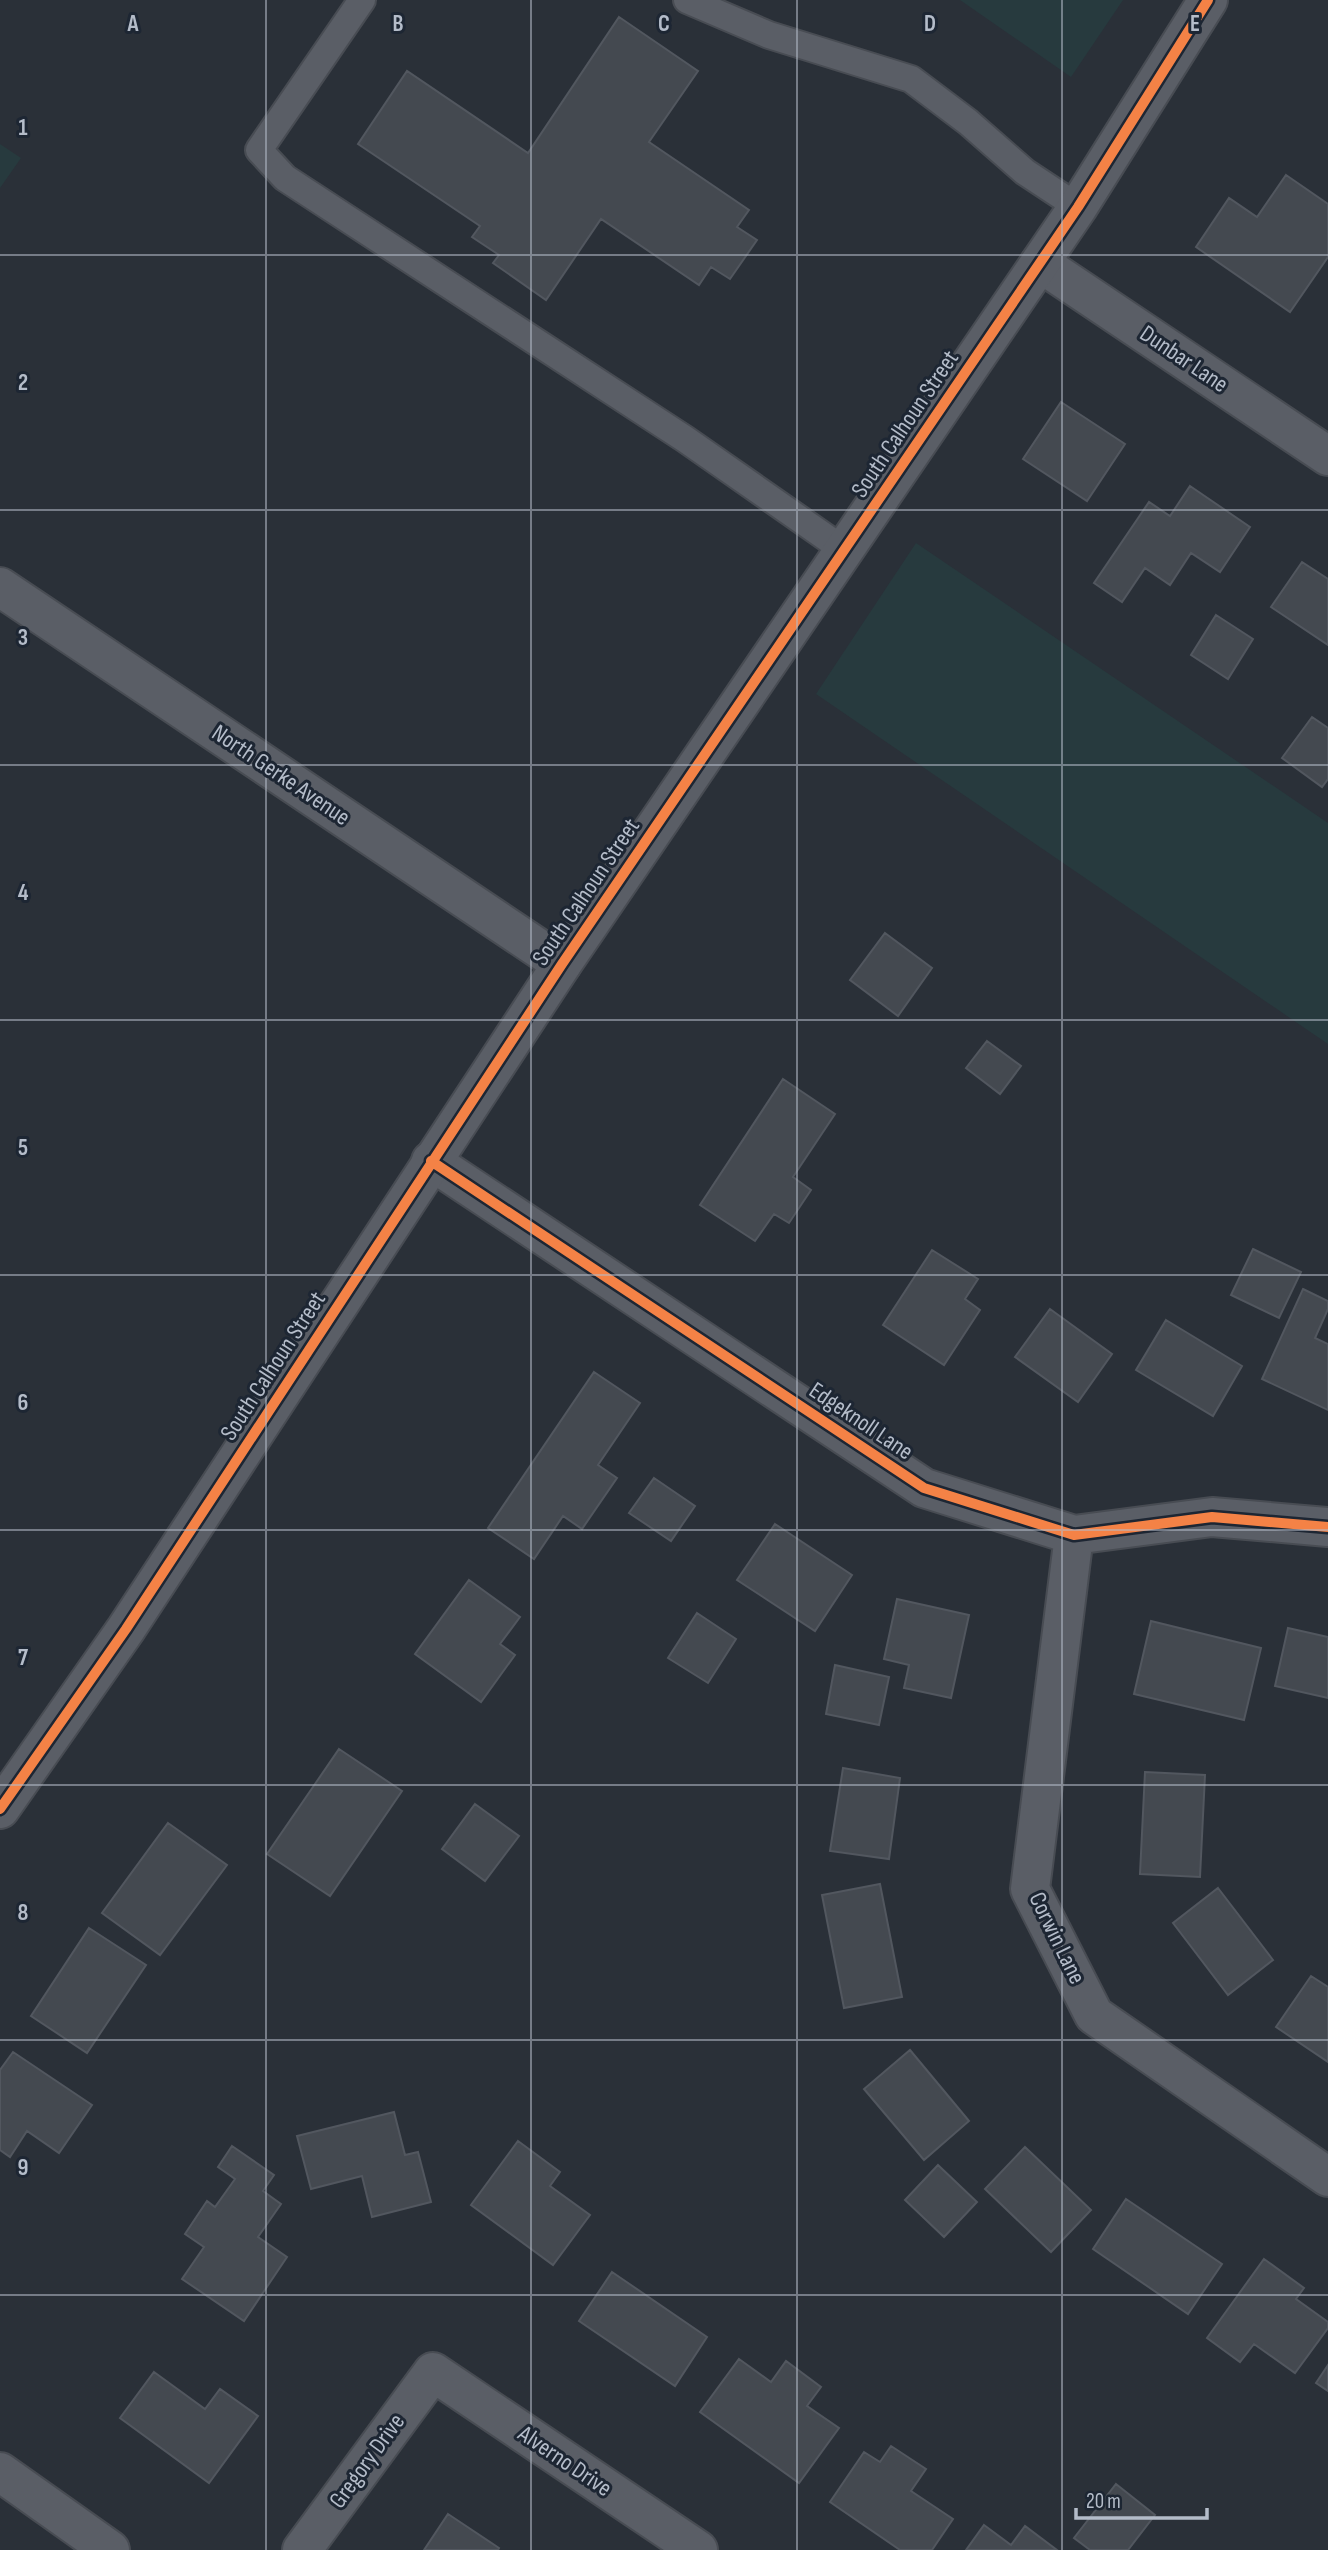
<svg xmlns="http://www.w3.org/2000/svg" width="1328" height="2550" font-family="'Sofia Sans Condensed',sans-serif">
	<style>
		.green { fill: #273a3e }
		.building { fill: #444950; stroke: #52575f; stroke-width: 2 }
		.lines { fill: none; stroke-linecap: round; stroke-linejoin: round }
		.service-casing { stroke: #484c53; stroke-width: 30 }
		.minor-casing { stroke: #484c53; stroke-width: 42 }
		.tertiary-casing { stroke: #484c53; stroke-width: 42 }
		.service { stroke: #5a5e66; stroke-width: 26 }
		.minor { stroke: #5a5e66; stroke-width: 38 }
		.tertiary { stroke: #5a5e66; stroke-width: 38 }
		.cycleway-casing { stroke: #1d2633; stroke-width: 15 }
		.cycleway { stroke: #f48246; stroke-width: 10 }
		.grid { fill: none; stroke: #b4bcc9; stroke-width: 2; stroke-opacity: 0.55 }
		.labels { text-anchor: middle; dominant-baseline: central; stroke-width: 6; stroke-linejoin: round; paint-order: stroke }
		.street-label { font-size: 24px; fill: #b4bcc9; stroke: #1d2633 }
		.grid-label { font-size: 23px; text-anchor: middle; font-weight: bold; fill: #b4bcc9; stroke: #1d2633; stroke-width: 6; stroke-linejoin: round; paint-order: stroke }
	</style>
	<rect width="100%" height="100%" fill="#2a3038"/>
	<path class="green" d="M960 0H1123L1071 77Z
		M0 144 21 158 0 188Z
		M916 543 1328 823V1044L816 694Z"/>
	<path class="building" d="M619 17 698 71 649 142 749 210 737 227 757 240 730 279 711 267 699 285 601 219 546 300 493 263 499 255 472 237 480 226 358 144 407 71 528 153Z
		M1286 175 1328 204V257L1290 312 1196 247 1229 198 1257 217Z
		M1061 402 1125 444 1087 501 1023 459Z
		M1190 486 1250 527 1220 572 1191 553 1170 585 1145 568 1122 602 1094 583 1149 502 1170 516Z
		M1302 562 1328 579V645L1271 607Z
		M1216 615 1253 639 1228 679 1191 655Z
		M1312 717 1328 728V779L1322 787 1282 758Z
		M885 933 932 968 898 1016 850 980Z
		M987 1041 1021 1066 1000 1094 966 1068Z
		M783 1079 835 1114 793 1177 811 1190 789 1223 774 1214 755 1241 700 1205Z
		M1253 1249 1301 1272 1279 1318 1231 1295Z
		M932 1250 978 1279 965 1299 980 1310 944 1365 883 1325Z
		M1303 1289 1328 1301V1309L1315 1338 1328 1344V1410L1262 1379Z
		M1050 1309 1112 1354 1078 1402 1015 1357Z
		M1166 1320 1242 1366 1213 1416 1136 1370Z
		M594 1372 640 1403 598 1465 617 1478 582 1529 563 1516 534 1559 488 1528Z
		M654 1478 695 1506 671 1541 629 1513Z
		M775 1524 852 1575 815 1631 737 1580Z
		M469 1580 520 1617 500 1644 515 1655 481 1702 415 1654Z
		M897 1599 969 1615 951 1698 904 1688 909 1665 884 1659Z
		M697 1613 736 1639 708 1683 668 1658Z
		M1151 1621 1261 1648 1244 1720 1134 1694Z
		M1288 1628 1328 1637V1698L1275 1686Z
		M835 1665 889 1677 879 1725 826 1714Z
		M339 1749 402 1791 330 1896 267 1854Z
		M843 1768 900 1778 889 1859 830 1851Z
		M1145 1772 1205 1775 1200 1877 1140 1874Z
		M475 1804 519 1836 485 1881 442 1849Z
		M168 1823 227 1865 160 1955 102 1913Z
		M880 1884 902 1997 844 2008 822 1895Z
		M1218 1888 1273 1960 1228 1995 1173 1923Z
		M89 1928 146 1965 87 2053 31 2016Z
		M1311 1976 1328 1987V2062L1276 2027Z
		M910 2050 969 2121 924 2160 864 2089Z
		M13 2052 92 2105 59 2153 27 2131 10 2157 0 2150V2070Z
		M394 2112 405 2155 418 2152 431 2202 372 2217 362 2176 311 2189 297 2136Z
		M518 2141 560 2172 550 2186 590 2215 553 2265 471 2205Z
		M232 2146 274 2175 263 2191 281 2204 258 2237 287 2257 244 2321 182 2279 204 2247 185 2234 207 2201 215 2207 235 2179 218 2167Z
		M1025 2147 1091 2210 1051 2252 985 2189Z
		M938 2165 977 2202 944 2237 905 2200Z
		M1126 2199 1222 2264 1188 2314 1093 2249Z
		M1264 2259 1304 2288 1296 2299 1328 2322V2328L1295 2373 1254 2344 1240 2362 1207 2338Z
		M612 2272 707 2337 675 2386 579 2321Z
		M739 2359 771 2382 786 2361 821 2387 807 2406 839 2428 799 2483 700 2412Z
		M1328 2365V2391L1316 2383Z
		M154 2372 205 2409 220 2389 258 2416 209 2483 120 2418Z
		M891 2446 926 2469 911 2491 953 2519 932 2550H900L830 2502 864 2452 880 2462Z
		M1116 2484 1155 2515 1128 2550H1090L1074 2538Z
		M448 2514 499 2548 498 2550H424Z
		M984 2525 1011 2545 1025 2526 1057 2550H966Z"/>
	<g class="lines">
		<g class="service-casing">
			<path id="service" d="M362 0 259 150 285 178 685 439 844 550
				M687 0 769 35 911 79 968 122 1025 172 1078 207"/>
		</g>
		<g class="minor-casing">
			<path id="minor" d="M1040 263 1328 456
				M0 587 562 964
				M431 1161 924 1488 1074 1535 1212 1517 1328 1527
				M1074 1535 1030 1889 1094 2015 1328 2177
				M0 2472 110 2550
				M302 2550 433 2372 698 2550"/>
		</g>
		<g class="tertiary-casing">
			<path id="tertiary" d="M0 1809 126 1629 562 964 1078 207 1208 0"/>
		</g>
		<use href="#service" class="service"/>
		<use href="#minor" class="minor"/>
		<use href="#tertiary" class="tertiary"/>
		<g class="cycleway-casing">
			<path id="cycleway" d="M431 1161 924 1488 1074 1535 1212 1517 1328 1527
				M0 1809 126 1629 562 964 1078 207 1208 0"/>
		</g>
		<use href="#cycleway" class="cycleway"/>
	</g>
	<path class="grid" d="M266 0V2550M531 0V2550M797 0V2550M1062 0V2550M0 255H1328M0 510H1328M0 765H1328M0 1020H1328M0 1275H1328M0 1530H1328M0 1785H1328M0 2040H1328M0 2295H1328"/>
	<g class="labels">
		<g class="street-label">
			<text transform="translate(1184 359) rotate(34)">Dunbar Lane</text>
			<text transform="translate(905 424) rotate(-56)">South Calhoun Street</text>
			<text transform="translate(281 775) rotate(34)">North Gerke Avenue</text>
			<text transform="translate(586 892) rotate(-56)">South Calhoun Street</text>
			<text transform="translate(273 1366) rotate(-57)">South Calhoun Street</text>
			<text transform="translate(861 1421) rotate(34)">Edgeknoll Lane</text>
			<text transform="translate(1057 1938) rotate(64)">Corwin Lane</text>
			<text transform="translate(367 2461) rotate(-54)">Gregory Drive</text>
			<text transform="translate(565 2461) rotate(34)">Alverno Drive</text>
		</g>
	</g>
	<g class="grid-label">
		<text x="133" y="31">A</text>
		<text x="398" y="31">B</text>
		<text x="664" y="31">C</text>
		<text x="930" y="31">D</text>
		<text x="1195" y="31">E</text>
		<text x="23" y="135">1</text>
		<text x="23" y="390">2</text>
		<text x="23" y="645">3</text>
		<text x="23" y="900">4</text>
		<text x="23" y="1155">5</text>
		<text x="23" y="1410">6</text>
		<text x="23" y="1665">7</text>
		<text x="23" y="1920">8</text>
		<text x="23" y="2175">9</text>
	</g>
	<path d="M1076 2508v10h131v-10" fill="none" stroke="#b4bcc9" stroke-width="3.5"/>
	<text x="1086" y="2508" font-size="21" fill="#b4bcc9" stroke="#1d2633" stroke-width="5" paint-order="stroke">20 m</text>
</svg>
